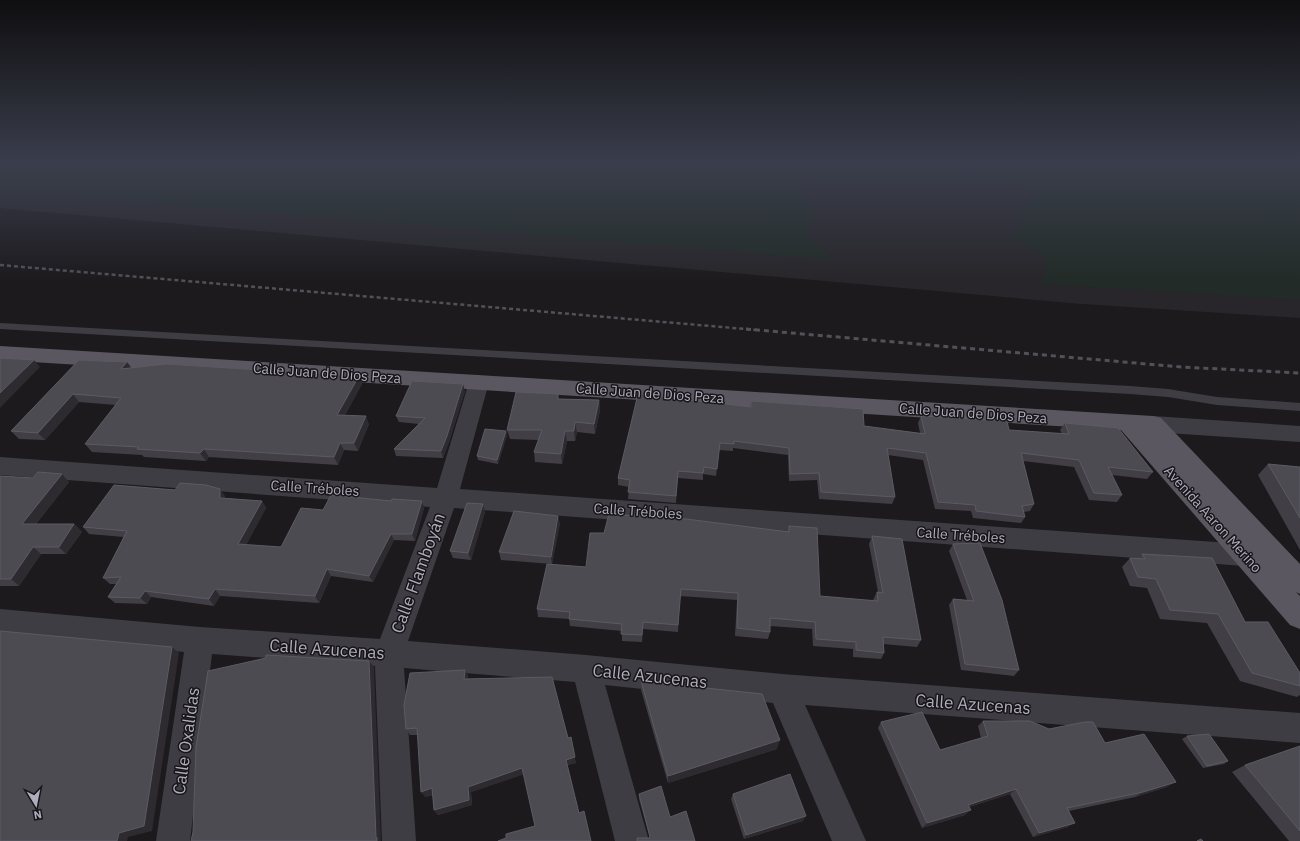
<svg xmlns="http://www.w3.org/2000/svg" width="1300" height="841" font-family="'IBM Plex Sans',sans-serif">
	<style>
		.built { fill: #28262a }
		.green { fill: #222b27 }
		.lines { fill: none; stroke-linecap: round; stroke-linejoin: round }
		.service { fill: #3f3d44; fill-rule: evenodd }
		.minor { fill: #3f3d44; fill-rule: evenodd }
		.tertiary { fill: #3f3d44; fill-rule: evenodd }
		.primary { fill: #5a5761; fill-rule: evenodd }
		.rail-far1 { stroke: #525059; stroke-width: 2.5; stroke-dasharray: 4 3; stroke-linecap: butt }
		.rail { stroke: #525059; stroke-width: 3; stroke-dasharray: 5 4; stroke-linecap: butt }
		.wall { fill: #413f45 }
		.shaded-wall { fill: #2d2b30 }
		.building { fill: #4d4b52; stroke: #5c5a63 }
		.labels { text-anchor: middle; dominant-baseline: central; stroke-width: 3; stroke-linejoin: round; paint-order: stroke }
		.street-label { font-size: 14px; fill: #afadbd; stroke: #171518 }
		.near-street-label { font-size: 17px; fill: #afadbd; stroke: #171518 }
	</style>
	<rect width="100%" height="100%" fill="#1c1a1d"/>
	<path class="built" d="M0 163H1300V318L1082 304 0 208Z"/>
	<path class="green" d="M0 163H807L800 197 810 206 814 218 804 232 835 260 0 190Z
		M947 163H1300V300L1040 284 1046 270 1045 257 1010 238 1018 227 1020 215 1027 203 1036 198 1021 187 1005 180 996 172 959 167Z"/>
	<g class="lines">
		<path class="service" d="M0 323 1130 386 1168 389 1217 397 1300 403V411L1217 405 1168 397 1130 394 0 329Z"/>
		<path class="minor" d="M479 375 486 377 489 382 460 489 1258 545 1267 548 1271 556 1267 564 1258 567 454 508 408 641 586 655 782 674 1300 713V743L805 705 866 841H832L773 703 605 685 649 841H615L575 682 404 668 416 841H382L375 666 212 654 190 841H156L184 652 0 635V609L200 627 380 639 430 507 0 475V457L437 488 469 382 472 377Z"/>
		<path class="tertiary" d="M1153 416 1300 426V442L1153 432 1145 430 1142 424 1145 418Z"/>
		<path class="primary" d="M0 346 1153 416 1161 418 1300 564V594L1296 592 1300 596V629L1290 625 1121 430 0 360Z"/>
		<path class="rail-far1" d="M0 265 757 330"/>
		<path class="rail" d="M746 329 1181 367 1300 373"/>
	</g>
	<path class="wall" d="M79 360 127 362 131 368 359 376 362 384 345 415 369 424 358 451 344 450 338 465 209 457 206 461 144 457 142 455 92 452 85 444 116 405 79 402 45 440 19 439 11 431Z
		M465 391 449 442 443 458 396 456 394 449 419 424 399 422 396 416Z
		M559 399 599 400 600 410 595 434 577 432 575 441H567L562 464 535 462 534 452 538 440 510 439 507 430Z
		M751 401 864 426 920 433 918 423 921 416 1009 430 1062 434 1060 430 1065 423 1153 472 1147 479 1112 475 1122 495 1117 502 1089 500 1074 467 1023 461 1034 504 1030 511 1024 512 1025 517 1021 523 973 518 971 511 935 509 923 460 888 455 895 497 892 504 819 499 817 480 789 481 788 455 733 448V451L719 450 716 476 703 474V480L678 478 676 503 628 499 629 487 618 485V478L750 407Z
		M506 431 507 435 498 464 478 460 477 456Z
		M1268 464 1300 467V550L1258 475Z
		M62 474 69 482 36 524H74L82 532 66 554H41L19 586H0V476L33 478Z
		M225 496V498L262 501 266 508 246 545 281 547 323 510 424 508 415 541 394 540 373 582 331 576 319 603 220 596 214 606 151 597 147 604 115 603 108 597 116 584H110L103 578 124 537 89 534 83 527Z
		M485 512 471 560 453 558 450 551Z
		M560 523 552 564 501 560 499 552Z
		M789 526 820 596 873 601V600L877 592H878L869 544 872 536 921 640 917 647 883 644 884 653 881 659 853 657V649L813 646 812 629 770 626V632L768 639 735 636 737 600 680 596 678 632 643 629 642 642 622 641V631L570 626 569 619 538 617 537 609 586 567 788 532Z
		M953 544 1019 670 1014 676 961 670 949 605 953 599 967 600 949 551Z
		M1142 554 1245 622 1300 673V695L1297 697 1240 681 1207 623 1160 619 1147 588 1130 586 1122 567 1130 558H1138Z
		M465 670 468 676 467 679 568 738 576 763 567 765 579 813 506 838 535 826 524 774 471 792 472 805 438 815 434 810 433 795 425 797 418 735H410L406 729Z
		M641 681 777 749 668 783 641 690Z
		M983 721 1049 729 1105 743 1167 787 1135 797 1069 811 1068 827 1033 837 1010 794 969 807 965 815 922 828 878 728 881 722 940 750 981 738 978 726Z
		M1187 736 1228 761 1224 764 1203 768 1182 739Z
		M1300 746V841H1289L1232 772 1245 765Z
		M639 794 670 817 695 841H637V838H650L639 799Z
		M733 794 803 821 744 839 731 799Z"/>
	<path class="shaded-wall" d="M34 360 40 367 0 408V393Z
		M127 362 133 370 121 369Z
		M359 376 362 384 341 423 337 415Z
		M463 384 465 391 449 442 443 458 441 451Z
		M73 394 79 402 45 440 38 433Z
		M599 400 600 410 595 434 594 424Z
		M366 416 369 424 358 451 354 443Z
		M575 422 577 432 575 441 574 431Z
		M506 431 507 435 498 464 497 460Z
		M565 431 567 441 562 464 561 454Z
		M340 443 344 450 338 465 334 457Z
		M204 449 209 457 206 461 200 453Z
		M62 474 69 482 30 531 22 524Z
		M220 489 225 496V505L220 498Z
		M262 501 266 508 243 551 238 544Z
		M422 501 424 508 415 541 412 534Z
		M483 504 485 512 471 560 468 553Z
		M558 516 560 523 552 564 551 557Z
		M74 524 82 532 66 554 59 547Z
		M391 534 394 540 373 582 369 576Z
		M33 547 41 554 19 586 11 579Z
		M327 569 331 576 319 603 315 596Z
		M215 589 220 596 214 606 209 599Z
		M145 591 151 597 147 604 140 598Z
		M643 622V629L642 642V635Z
		M172 647 179 653 152 831 128 837 127 841H117L119 833Z
		M369 661 374 667 381 841H377L376 837Z
		M465 670 468 676 467 686 464 679Z
		M571 737 576 763 567 765 566 760Z
		M780 740 777 749 668 783V776Z
		M522 768 525 774 471 792 472 805 438 815 434 810 468 787Z
		M1176 782 1167 787 1135 797 1143 792Z
		M432 788 436 794 425 797 421 792Z
		M1016 789 1010 794 962 809 968 805Z
		M971 810 965 815 922 828 927 823Z
		M806 816 803 821 744 839 746 835Z
		M1075 823 1068 827 1033 837 1039 833Z"/>
	<path class="building" d="M1 358 34 360 0 393V359Z
		M79 360 127 362 121 369 166 364 359 376 337 415 366 416 354 443H340L334 457 204 449 200 453 137 449 139 447 85 444 121 398 73 394 38 433 11 431Z
		M412 381 463 384 447 436 441 451 394 449 425 418 396 416Z
		M516 392 558 394V399L599 400 594 424 575 422 574 431H565L561 454 534 452 542 430H507Z
		M638 394 751 407V401L863 409 864 426 925 434 921 416 1007 421 1009 430 1069 434 1065 423 1118 428 1153 472 1108 467 1122 495 1094 493 1079 460 1021 453 1034 504 1022 506 1025 517 976 511 975 505 938 502 926 453 887 448 895 497 821 492 819 473 790 474 789 448 734 441V444L720 443 717 469 704 467 703 473 678 471 676 496 628 492 630 480 618 478Z
		M485 429 506 431 497 460 477 456Z
		M1268 464 1300 467V518Z
		M38 472 62 474 22 524H74L59 547H33L11 579H0V476L33 478Z
		M180 483 206 485 220 489V498L262 501 238 544 281 547 301 508 323 510 331 495 391 501 392 499 422 501 412 534H391L369 576 327 569 315 596 215 589 209 599 145 591 140 598 108 597 121 577 103 578 127 531 83 527 114 485 175 490Z
		M467 503 483 504 468 553 450 551Z
		M514 511 558 516 551 557 499 552Z
		M609 514 686 519 789 532V526L817 528 820 596 878 601 877 592 883 593 872 536 902 539 921 640 883 637 884 653 856 650V642L816 639 815 622 770 618V632L737 628 738 593 681 589 678 625 643 622 642 635 621 634 622 624 569 619 570 612 537 609 547 564 586 567 590 533H604Z
		M980 543 1002 600 1019 670 965 664 953 599 974 601 953 544Z
		M1142 554 1212 558 1245 622H1268L1300 673V686L1252 673 1218 614 1170 610 1156 579 1138 577 1130 558 1145 559Z
		M0 631 172 647 144 826 119 833 117 841H0Z
		M266 655 369 661 376 837 377 838V841H191L193 832 196 747 208 671 266 658Z
		M465 670 464 679 552 677 568 738 571 737 575 757 566 760 579 813 584 811 591 841H498L506 838V834L535 826 522 768 468 787 469 800 434 810 432 788 421 792 417 728 406 729 404 705 410 673Z
		M641 681 762 694 780 740 668 776Z
		M922 712 940 750 988 736 983 721H1030L1049 729 1085 722H1093L1105 743 1144 734 1176 782 1143 792 1067 808 1075 823 1039 833 1016 789 968 805 971 810 927 823 881 722Z
		M1209 734 1228 761 1207 766 1187 736Z
		M1300 746V831L1245 765Z
		M790 774 806 816 746 835 733 794Z
		M661 786 670 817 686 811 695 841H637V838H649L650 837 639 794Z
		M1201 839 1203 841H1197Z"/>
	<linearGradient id="sky" x2="0" y2="1"><stop stop-color="#0f0e10"/><stop offset="0.58" stop-color="#3a3e4c"/><stop offset="1" stop-color="#3a3e4c" stop-opacity="0"/></linearGradient>
	<rect width="1300" height="281" fill="url(#sky)"/>
	<g class="labels">
		<g class="street-label">
			<text transform="translate(327 373) rotate(4)">Calle Juan de Dios Peza</text>
			<text transform="translate(650 393) rotate(4)">Calle Juan de Dios Peza</text>
			<text transform="translate(973 413) rotate(4)">Calle Juan de Dios Peza</text>
			<text transform="translate(315 488) rotate(4)">Calle Tréboles</text>
			<text transform="translate(638 511) rotate(4)">Calle Tréboles</text>
			<text transform="translate(1213 519) rotate(48)">Avenida Aaron Merino</text>
			<text transform="translate(961 535) rotate(4)">Calle Tréboles</text>
		</g>
		<g class="near-street-label">
			<text transform="translate(418 573) rotate(-70)">Calle Flamboyán</text>
			<text transform="translate(327 649) rotate(4)">Calle Azucenas</text>
			<text transform="translate(650 676) rotate(6)">Calle Azucenas</text>
			<text transform="translate(973 704) rotate(4)">Calle Azucenas</text>
			<text transform="translate(186 741) rotate(-82)">Calle Oxalidas</text>
		</g>
	</g>
	<g transform="translate(36 805) rotate(170)" stroke="#171518" stroke-width="3" paint-order="stroke">
	<path d="M0-3L7 15L0 10L-7 15Z" fill="#afadbd"/>
	<text y="-6" font-size="11" font-weight="bold" text-anchor="middle" fill="#afadbd">N</text>
	</g>
</svg>
